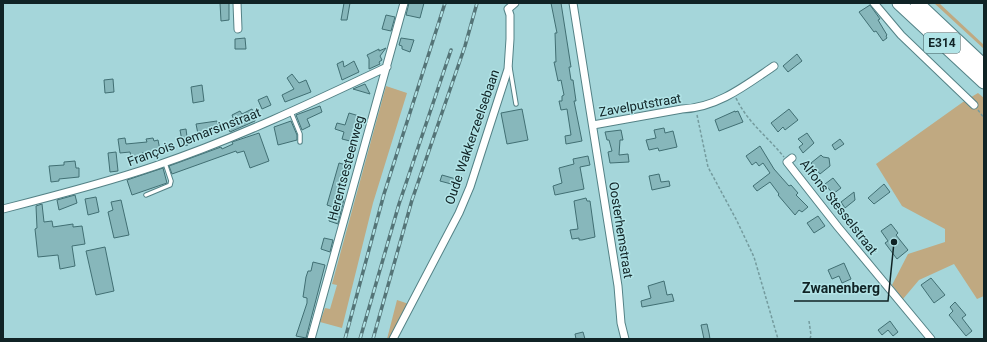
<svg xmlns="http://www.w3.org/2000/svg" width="987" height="342" font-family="Roboto,sans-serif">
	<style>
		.green { fill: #c0a981 }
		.building { fill: #87b7bb; stroke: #416f73 }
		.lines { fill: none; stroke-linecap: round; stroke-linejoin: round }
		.lane-casing { stroke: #548286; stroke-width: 5.5 }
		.street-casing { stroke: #548286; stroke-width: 9 }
		.highway-casing { stroke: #548286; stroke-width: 15 }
		.path { stroke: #749b9e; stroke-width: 1.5; stroke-dasharray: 3 2; stroke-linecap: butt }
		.lane { stroke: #fff; stroke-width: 3.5 }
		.street { stroke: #fff; stroke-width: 7 }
		.highway { stroke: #fff; stroke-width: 13 }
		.rail-casing { stroke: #547477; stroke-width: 3.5 }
		.rail { stroke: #b2e4e7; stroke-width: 2; stroke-dasharray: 6; stroke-linecap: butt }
		.labels { text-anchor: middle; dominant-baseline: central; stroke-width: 3; stroke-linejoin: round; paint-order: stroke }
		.shield { fill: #b2e4e7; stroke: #415d5f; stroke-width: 1 }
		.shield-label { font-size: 12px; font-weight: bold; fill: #102325 }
		.street-label { font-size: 13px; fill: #102325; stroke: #b2e4e7 }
		.leader { fill: none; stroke: #102325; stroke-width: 1.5 }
		.callout-dot { fill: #102325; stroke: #b2e4e7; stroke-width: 1.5 }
		.callout-label { font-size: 14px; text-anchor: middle; font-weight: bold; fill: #102325; stroke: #b2e4e7; stroke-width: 3; stroke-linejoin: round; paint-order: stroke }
	</style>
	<rect width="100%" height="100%" fill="#a5d6da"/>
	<path class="green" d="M934 3H939L984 45V49Z
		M386 86 407 93 373 203 342 328 320 322 325 308 330 309 337 285 332 284Z
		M978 93 984 98V296L977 299 954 264 919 280 903 299 892 285 908 254 945 242V229L902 206 876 164 963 102Z
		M397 300 409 304 391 339H387Z"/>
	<path class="building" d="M220 3H229V20L221 21Z
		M344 3H350L347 20H341Z
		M409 3H424L420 18 406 15Z
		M551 3H561L571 67H569L571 80H573L576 101H574L582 141 566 144 565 136 571 135 567 109 561 110 559 101H562V96L564 95 561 80 558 81 554 62H556L555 33H557Z
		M870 5 880 19 878 20 887 35 886 36 887 38 883 41 876 31 874 32 859 12Z
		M386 15 395 17 391 31 382 29Z
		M245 38 246 49H235V39Z
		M401 38 414 40 410 52 402 49V46L399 45Z
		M386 48 380 56 382 60 379 62 380 64 369 69V59L367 55 379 49V51Z
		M797 54 802 61 788 72 783 66Z
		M343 61 344 67 354 61 359 72 342 80 337 64Z
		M292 74 299 83 306 80 311 92 285 102 282 95 294 89 287 78Z
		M113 79 114 92 105 93 104 80Z
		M365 84 370 94 353 89Z
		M202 85 204 101 193 103 191 87Z
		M267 96 271 105 262 109 258 100Z
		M320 106 322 112 307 119 310 126 302 130 296 115Z
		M252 109 256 118H254L255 121 230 132 226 124 234 120 232 115 240 111 242 114Z
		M522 109 528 140 507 144 501 113Z
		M789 109 798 120 785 130 783 127 778 132 771 123Z
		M735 111V112L738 111 743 122 719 131 715 120Z
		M349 113 366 118 364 125 359 124 354 142 342 139 344 132 335 129 337 123 345 125Z
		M217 121 219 130 198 134 196 124Z
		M291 121 297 135V140L278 145 274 127Z
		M664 128 665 133 673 131 677 147 659 151 658 148 649 150 646 140 656 138 654 130Z
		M186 129 188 145 183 146 180 130Z
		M621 130 623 140H620L619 155 628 154 629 162 610 163 608 152 612 151 609 140H607L605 132Z
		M259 133 269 161 250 168 244 151 237 153 236 151 172 174 169 166 221 147 222 149 233 144 232 142Z
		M807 133 814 143 803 153 799 147 803 144 798 139Z
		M125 138 126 144 147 142 146 139 153 138 154 141 158 140 160 150 142 153V155L131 157 130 152 120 153 118 139Z
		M840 139 844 144 835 150 832 145Z
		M760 146 774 169 789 186 791 185 798 193 796 195 808 207 802 212 799 210 795 215 778 195 779 194 770 182 757 191 753 186 770 173 763 163 759 166 756 162 752 165 746 156Z
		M116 152 118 171 110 172 108 153Z
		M821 155 823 157 829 158 830 166 820 174 811 163Z
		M588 156 590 165 580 167 584 189 555 195 553 186 562 183 559 168 574 164 573 159Z
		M75 161 76 168H79V177L59 179V181L51 182 49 166 64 165V162Z
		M339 163 350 166 341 199H344L338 224 329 221 333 207 327 205Z
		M163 168 167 183 132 195 127 180Z
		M659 174 661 182 669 181 670 186 652 190 649 176Z
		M442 175 456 179 455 185 440 181Z
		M833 178 841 188 833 194 825 184Z
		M884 184 890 192 874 204 868 198Z
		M854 192 855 200 845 208 841 202Z
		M75 195 77 203 59 210 57 200Z
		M96 197 99 212 88 215 85 199Z
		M586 198 587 201H590L595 237 582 240H579V238L572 239 570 230 578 229 574 201Z
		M121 200 129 235 114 238 108 212 113 210 111 202Z
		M42 204 44 222 52 221 53 227 73 224V227L82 226 85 244 72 246 75 266 60 269 58 255 38 257 35 229 37 228 36 206Z
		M818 216 825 226 814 233 807 223Z
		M891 224 898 233 896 235 908 250 897 259 885 243 888 241 881 231Z
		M324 238 333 240 330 252 321 249Z
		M105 247 114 291 96 295 86 251Z
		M313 262 325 265 306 338 296 336 307 303V298L303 297 306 277 308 271H311Z
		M844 263 851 279 842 283 839 276 832 279 828 270Z
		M931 278 945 295 934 303 921 285Z
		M664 281 667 295 672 294 674 301 642 307 641 301 651 298 648 286Z
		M955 302 966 315 962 318 972 331 966 336 949 315 953 311 950 307Z
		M890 321 898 332 893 336 888 330 882 335 878 330Z
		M707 324 709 333 710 339H704L701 325Z
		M583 332 585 339H576L575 334Z"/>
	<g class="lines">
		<g class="lane-casing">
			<path id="lane" d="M510 68 516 104
				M291 112 300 134V142
				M146 195 170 185 171 181 165 163"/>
		</g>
		<g class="street-casing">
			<path id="street" d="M237 3 238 29
				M573 3 618 286 621 323 625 339
				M874 3 901 35 974 105
				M593 125 682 109C717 108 746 85 774 66
				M792 158 787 162 838 227 931 339
				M3 209C54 196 105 183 155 166 235 139 311 103 387 67
				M311 339 404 3
				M393 339 459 213 470 187 508 69 510 39V15L508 9 515 3"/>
		</g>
		<g class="highway-casing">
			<path id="highway" d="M899 3 984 82
				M917 3 984 66"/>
		</g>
		<path class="path" d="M736 98C748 123 767 136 784 157
			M978 110 984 118
			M697 115 708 167 737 221 754 257 778 339
			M809 321 811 335 810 339"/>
		<use href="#lane" class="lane"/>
		<use href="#street" class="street"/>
		<use href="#highway" class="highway"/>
		<g class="rail-casing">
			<path id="rail" d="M345 339 384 194 445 3
				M360 339 399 204 451 50
				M373 339 412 200 465 46 477 3"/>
		</g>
		<use href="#rail" class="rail"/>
	</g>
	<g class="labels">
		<rect class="shield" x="924" y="33" width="36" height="20" rx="3"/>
		<g class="shield-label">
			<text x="942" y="43">E314</text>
		</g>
		<g class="street-label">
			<text transform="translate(640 105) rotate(-10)">Zavelputstraat</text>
			<text transform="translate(194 137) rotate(-21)">François Demarsinstraat</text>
			<text transform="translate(472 137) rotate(-71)">Oude Wakkerzeelsebaan</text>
			<text transform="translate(346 168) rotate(-75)">Herentsesteenweg</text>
			<text transform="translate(839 207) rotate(52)">Alfons Stesselstraat</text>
			<text transform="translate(621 230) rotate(81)">Oosterhemstraat</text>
		</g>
	</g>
	<path class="leader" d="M894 242L888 301H794"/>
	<circle class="callout-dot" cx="894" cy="242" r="4"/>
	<g class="callout-label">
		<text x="841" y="293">Zwanenberg</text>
	</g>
	<rect width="987" height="342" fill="none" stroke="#102325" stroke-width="8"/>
</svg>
